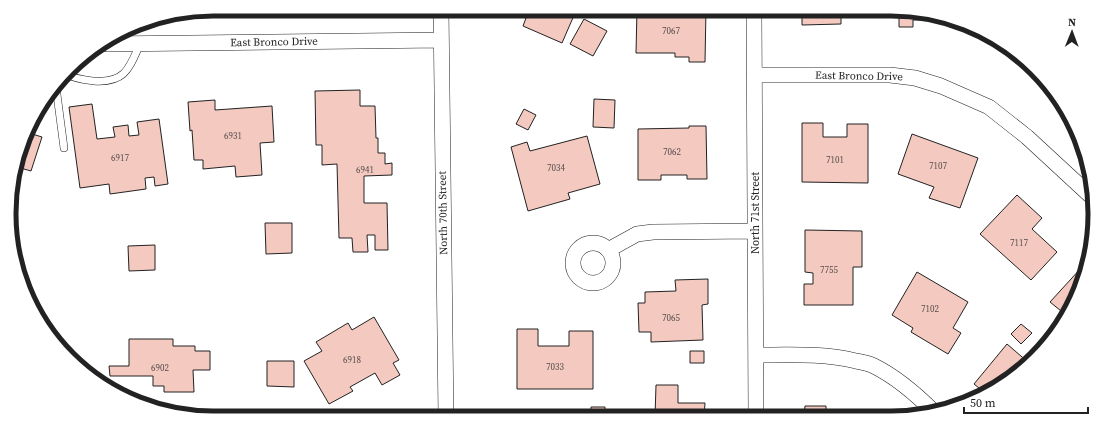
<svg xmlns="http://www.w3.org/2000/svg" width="1104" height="427" font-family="'Source Serif 4',serif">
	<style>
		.building { fill: #f3c9c0; stroke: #222 }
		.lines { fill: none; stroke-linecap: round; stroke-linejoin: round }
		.lane-casing { stroke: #222; stroke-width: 8 }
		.street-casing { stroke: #222; stroke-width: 16 }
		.lane { stroke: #fff; stroke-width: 7 }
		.street { stroke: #fff; stroke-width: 15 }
		.labels { text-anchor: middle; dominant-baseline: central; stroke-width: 3; stroke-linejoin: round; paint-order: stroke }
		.number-label { font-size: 9px; fill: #564c4a }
		.street-label { font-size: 11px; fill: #222; stroke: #fff }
		.rim { fill: none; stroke: #222; stroke-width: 5 }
	</style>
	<rect width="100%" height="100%" fill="#fff"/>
	<path class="building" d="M513 9H588L585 17 575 13 562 43 523 26 526 18 511 12Z
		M637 9H706L705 62H689V57H675V53H636Z
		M802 9H854V15H841V24L802 25Z
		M899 10 944 16 959 24 947 23V20H913V27H899Z
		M584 19 607 31 593 56 570 44Z
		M360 90V106H375L376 138H378V153H385V164L392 163V175L364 176V203H387L388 250H375V235H367L368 252H353L352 238H339L337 164 322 165V145H316L315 91Z
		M594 99 615 100 614 128 593 127Z
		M215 100V110L272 106 274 142 260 143 262 175 236 177 235 166 203 169V160H194L192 130 190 131 188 102Z
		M92 104 97 139 115 137 113 127 128 125 129 136 139 135 137 122 159 119 168 184 155 186 154 177 145 178 146 189 110 194 109 184 80 188 69 107Z
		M524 109 536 115 528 130 516 124Z
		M802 123H823V137H847V124H868V183L802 182Z
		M689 126H706L707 179H687V175H661V180H638V129L689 128Z
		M29 133 42 137 31 171 17 167Z
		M912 134 978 158 960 208 929 198 934 187 898 174Z
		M587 136 600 184 568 193 570 199 528 211 511 147 527 142 530 151Z
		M1017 195 1042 218 1032 229 1057 252 1031 280 980 234Z
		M265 223H292V253L266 254Z
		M805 230 862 231V267H853V305H804V284H813V273L805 272Z
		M155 245V270L129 271 128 246Z
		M1082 267 1086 270 1066 315 1050 302Z
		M917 272 968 302 953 328 961 333 948 354 911 332 913 328 892 315Z
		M708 279V304L702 305 703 340 651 342V332H639L638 303H645V292L676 291 675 280Z
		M374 317 399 360 393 363 400 375 382 385 375 373 350 387 353 391 329 404 304 361 322 351 316 342 348 323 352 330Z
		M1021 324 1032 333 1021 344 1011 334Z
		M517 329H538V346H569V331H593V389H517Z
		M129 339H173V346H195V351H210V370H193L194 392H164V386H153V376H110L109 366H129Z
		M1007 344 1029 363 1025 367 985 393 974 384Z
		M690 351H704V363H690Z
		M267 361H294V387L267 386Z
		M656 385H678V403H705L704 417H655Z
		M805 406H826V411L856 412V416L804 417Z
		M591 407H605V417H591Z"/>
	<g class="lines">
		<g class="lane-casing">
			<path id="lane" d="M67 74C74 79 85 80 94 81 125 83 129 69 140 44
				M56 87 64 148"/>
		</g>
		<g class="street-casing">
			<path id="street" d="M441 9 446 417
				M754 9 756 417
				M107 44 441 40
				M754 75H890L915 78 941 86 989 107 1027 137 1093 198
				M573 263a20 20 0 1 1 40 0a20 20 0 1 1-40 0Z
				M608 250 637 234 653 232 755 231
				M756 355C789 355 823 353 856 361 862 362 868 363 874 366 896 377 916 394 934 412"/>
		</g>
		<use href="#lane" class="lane"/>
		<use href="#street" class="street"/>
	</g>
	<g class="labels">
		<g class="number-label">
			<text x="671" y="31">7067</text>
			<text x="233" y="136">6931</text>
			<text x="672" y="152">7062</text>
			<text x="120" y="158">6917</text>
			<text x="835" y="160">7101</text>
			<text x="938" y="166">7107</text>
			<text x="556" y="168">7034</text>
			<text x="365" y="170">6941</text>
			<text x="1019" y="243">7117</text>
			<text x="829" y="270">7755</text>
			<text x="930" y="309">7102</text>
			<text x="671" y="318">7065</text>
			<text x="352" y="360">6918</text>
			<text x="555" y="367">7033</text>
			<text x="160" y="368">6902</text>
		</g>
		<g class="street-label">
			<text transform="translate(274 42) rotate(-1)">East Bronco Drive</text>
			<text transform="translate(859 76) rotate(1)">East Bronco Drive</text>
			<text transform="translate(443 213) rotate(-91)">North 70th Street</text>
			<text transform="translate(755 213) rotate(-90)">North 71st Street</text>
		</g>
	</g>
	<path d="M0 0H1104V427H0ZM213 16H891A197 197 0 0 1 1088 213V214A197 197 0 0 1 891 411H213A197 197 0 0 1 16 214V213A197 197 0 0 1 213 16Z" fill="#fff" fill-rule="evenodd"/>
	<path class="rim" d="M213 16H891A197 197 0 0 1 1088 213V214A197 197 0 0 1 891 411H213A197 197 0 0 1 16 214V213A197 197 0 0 1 213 16Z"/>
	<g transform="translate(1072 32) rotate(1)" stroke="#ffffff" stroke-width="3" paint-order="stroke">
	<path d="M0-3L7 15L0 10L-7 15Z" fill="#222222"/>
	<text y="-6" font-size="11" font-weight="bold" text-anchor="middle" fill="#222222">N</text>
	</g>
	<path d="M964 407v6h124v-6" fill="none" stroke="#222222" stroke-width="2"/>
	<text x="970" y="407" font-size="12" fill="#222222" stroke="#ffffff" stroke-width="3" paint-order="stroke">50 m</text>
</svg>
